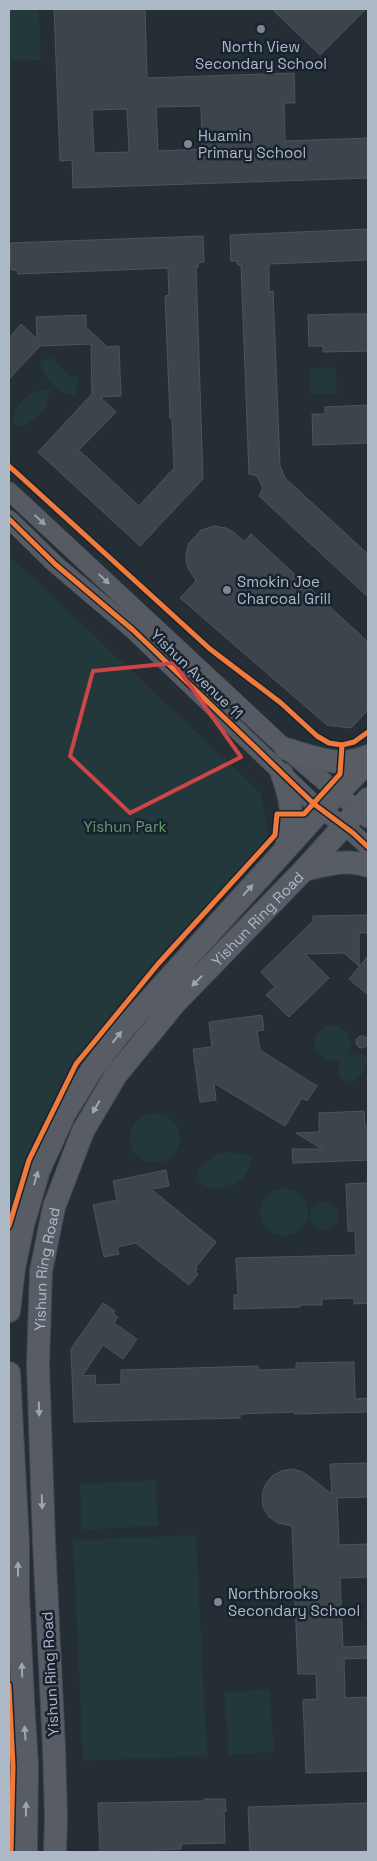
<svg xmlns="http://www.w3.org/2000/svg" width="377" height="1861" font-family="'Space Grotesk',sans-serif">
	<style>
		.green { fill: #22383b }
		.building { fill: #3d444b; stroke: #4d545e; fill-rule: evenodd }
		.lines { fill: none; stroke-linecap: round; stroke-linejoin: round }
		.minor-casing { stroke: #42484e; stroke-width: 19 }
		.major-casing { stroke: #424952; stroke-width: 24 }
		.minor { stroke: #565b63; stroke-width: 18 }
		.major { stroke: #585d65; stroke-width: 22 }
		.cycleway-casing { stroke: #192330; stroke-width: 8 }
		.cycleway { stroke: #f17a3a; stroke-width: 5 }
		.oneway { fill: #98a2af }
		.oneway2 { fill: #9da7b4 }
		.marked { fill: none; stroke: #ce4548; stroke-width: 4; stroke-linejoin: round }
		.poi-dot { fill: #7e8895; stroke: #192330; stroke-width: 2 }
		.labels { text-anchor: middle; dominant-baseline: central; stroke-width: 5; stroke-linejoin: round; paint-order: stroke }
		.poi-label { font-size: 15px; fill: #aeb9c8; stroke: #192330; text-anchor: start }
		.street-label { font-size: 15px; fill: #aeb9c8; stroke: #192330 }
		.park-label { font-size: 15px; fill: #639b6e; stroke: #192330 }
	</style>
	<rect width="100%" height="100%" fill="#252d35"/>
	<path class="green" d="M9 9H39L41 60 9 61Z
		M51 357 67 374 79 378 75 396C56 392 46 381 39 363Z
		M336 367 337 394 311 395 310 368Z
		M42 389 49 391C50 407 33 426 17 427L13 423C13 407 27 393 42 389Z
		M9 555 261 793 269 835 120 1017 70 1082 25 1162 9 1220Z
		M332 1025C348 1027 355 1041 347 1055L359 1052 366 1058C367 1069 362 1076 353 1082L343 1080C337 1073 337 1068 341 1060 313 1068 303 1031 332 1025Z
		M130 1138a25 25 0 1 1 50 0a25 25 0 1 1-50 0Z
		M226 1152 252 1156C249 1185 220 1198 196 1181 197 1164 211 1156 226 1152Z
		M260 1212a24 24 0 1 1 48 0a24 24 0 1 1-48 0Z
		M310 1216a14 14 0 1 1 28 0a14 14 0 1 1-28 0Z
		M156 1480 158 1526 82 1530 80 1484Z
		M196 1535 207 1756 83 1761 73 1540Z
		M269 1689 274 1752 229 1755 224 1693Z"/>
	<path class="building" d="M54 9H145L147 78 294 73 295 103H284L285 141 368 138V178L73 188 72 160 60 161ZM201 106 202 149 158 151 156 107ZM127 109 129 152 94 153 92 110Z
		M272 9H366L320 55Z
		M368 229V260L269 264V292L273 291 280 466 285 478 368 554V597L259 496 263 488 257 476 249 474 241 265H238L237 261H231L230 235Z
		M203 236 204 262 198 263V267H196L203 479 140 546 38 452 92 394 91 344 40 346 9 379V338L21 324 37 339 36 317 86 315V327L102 342 107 347 119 346 121 396 100 397 116 412 79 450 139 506 174 468 172 418H170L165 296 169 295 168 268 18 274 17 270H11L10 243Z
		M345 314H368V351L323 352V346H309L308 315Z
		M368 405V443L313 445 312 414H325V407Z
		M214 526 226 528 235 533 244 542 251 534 368 642V710L351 728 327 725 180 598 196 581 187 566 186 554 189 543 201 530Z
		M368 915 367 933H359V966L344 953 305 954 329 978 289 1017 266 995 275 987 261 972 313 921V916Z
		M368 956V995L349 979Z
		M262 1015 264 1030 257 1031 260 1050 317 1086 307 1101 302 1098 285 1126 214 1083 216 1100 200 1102 193 1049 212 1047 209 1022Z
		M356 1042a6 6 0 1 1 12 0a6 6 0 1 1-12 0Z
		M364 1111 365 1126H368V1160L293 1163 292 1149H322L296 1133 319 1132V1113Z
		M166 1170 169 1186 151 1189 216 1242 196 1267 197 1269 195 1272 198 1274 189 1285 136 1243 117 1247 119 1254 104 1257 93 1205 117 1200 113 1181Z
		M368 1183V1303L354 1304V1298L322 1299V1305H300V1307L234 1309V1295H238L236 1258 356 1255 355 1231H348L346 1184Z
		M103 1303 115 1311 113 1314 118 1317 114 1323 137 1339 123 1359 103 1345 82 1376 95 1375 96 1385 121 1384V1370L258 1366V1370L296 1369V1363L354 1362 355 1399 368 1398V1412L295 1414V1412L240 1414V1418L74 1422 71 1349Z
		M368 1463V1497L337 1498 339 1545 368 1544V1577L340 1578 343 1647 368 1646V1658L344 1659 345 1698 368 1697V1771L306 1773 303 1700 317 1699 316 1674H298L292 1526 278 1523 269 1517 263 1507 262 1496 265 1485 272 1476 281 1471 292 1469 303 1472 332 1494 330 1464Z
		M204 1799H225L226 1811H224L225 1843 181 1844V1849L154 1850V1852H100L98 1803 204 1801Z
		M368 1803V1852H250L248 1807Z"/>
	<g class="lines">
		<g class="minor-casing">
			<path id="minor" d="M9 491 286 749 368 819
				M9 519 55 564 133 630 314 804 353 833 368 847"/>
		</g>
		<g class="major-casing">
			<g id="major">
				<path d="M286 749C314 757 340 769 368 756"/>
				<path d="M282 774C293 804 293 815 286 847"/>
				<path d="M304 870C325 865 347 858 368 866"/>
				<path d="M9 1311 14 1268 23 1225 39 1170 65 1113 91 1071 119 1034 216 926 322 809 368 762"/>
				<path d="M9 1373 18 1543V1594L23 1701 27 1765 26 1852"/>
				<path id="s1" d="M55 1852 56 1817 54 1748 44 1542 38 1365 41 1271 54 1207 83 1131 116 1075 175 1003 304 870 368 799"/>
			</g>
		</g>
		<use href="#minor" class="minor"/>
		<use href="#major" class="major"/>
		<g class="cycleway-casing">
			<path id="cycleway" d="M9 466 210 649 281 703 317 736 329 743 342 745 354 742 368 732
				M9 519 55 564 133 630 314 804 353 833 368 847
				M9 1226 29 1160 76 1064 158 964 275 835 277 814H304L340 774 342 745
				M9 1685 13 1766 11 1852"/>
		</g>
		<use href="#cycleway" class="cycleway"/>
	</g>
	<defs><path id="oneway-solid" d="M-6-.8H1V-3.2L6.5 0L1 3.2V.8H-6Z" transform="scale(1.25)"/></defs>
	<g class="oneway">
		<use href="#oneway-solid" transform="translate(40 520) rotate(43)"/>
		<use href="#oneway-solid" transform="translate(104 579) rotate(43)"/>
	</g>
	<g class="oneway2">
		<use href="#oneway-solid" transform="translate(248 890) rotate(-48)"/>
		<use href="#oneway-solid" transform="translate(197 981) rotate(134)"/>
		<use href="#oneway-solid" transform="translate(117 1037) rotate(-51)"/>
		<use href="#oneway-solid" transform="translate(96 1107) rotate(120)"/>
		<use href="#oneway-solid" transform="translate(36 1178) rotate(-74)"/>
		<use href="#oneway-solid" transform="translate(39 1409) rotate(89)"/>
		<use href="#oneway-solid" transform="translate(42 1502) rotate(88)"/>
		<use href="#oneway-solid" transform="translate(18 1569) rotate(-90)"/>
		<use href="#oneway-solid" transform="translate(22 1670) rotate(-92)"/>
		<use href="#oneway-solid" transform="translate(25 1733) rotate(-94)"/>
		<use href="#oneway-solid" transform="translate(26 1809) rotate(-89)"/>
	</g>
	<path class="marked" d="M174 663 241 757 130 813 70 756 93 671Z"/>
	<g class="poi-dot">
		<circle cx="261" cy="29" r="5"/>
		<circle cx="188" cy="144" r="5"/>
		<circle cx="227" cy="590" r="5"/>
		<circle cx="218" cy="1602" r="5"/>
	</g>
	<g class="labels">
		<g class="poi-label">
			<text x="261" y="46" text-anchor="middle">North View<tspan x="261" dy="17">Secondary School</tspan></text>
			<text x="198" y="135">Huamin<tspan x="198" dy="17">Primary School</tspan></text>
			<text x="237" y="581">Smokin Joe<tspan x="237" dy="17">Charcoal Grill</tspan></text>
			<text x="228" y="1593">Northbrooks<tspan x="228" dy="17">Secondary School</tspan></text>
		</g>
		<g class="street-label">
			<text transform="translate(197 674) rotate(44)">Yishun Avenue 11</text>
			<text stroke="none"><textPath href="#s1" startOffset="1004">Yishun Ring Road</textPath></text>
			<text stroke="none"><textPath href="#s1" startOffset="584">Yishun Ring Road</textPath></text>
			<text transform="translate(50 1674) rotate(-93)">Yishun Ring Road</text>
		</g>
		<g class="park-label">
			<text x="125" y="826">Yishun Park</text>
		</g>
	</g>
	<rect width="377" height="1861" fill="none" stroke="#aeb9c8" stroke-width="20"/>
</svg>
